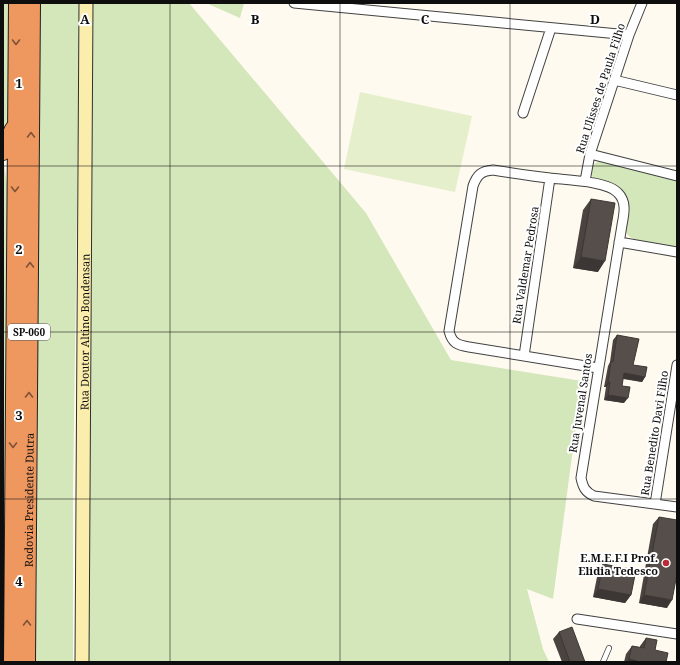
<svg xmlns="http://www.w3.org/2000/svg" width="680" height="665" font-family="'Noto Serif',serif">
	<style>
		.green { fill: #d4e7ba }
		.pitch { fill: #e5efcc }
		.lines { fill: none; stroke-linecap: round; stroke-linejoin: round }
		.lane-casing { stroke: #414141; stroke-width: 6 }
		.street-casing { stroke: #414141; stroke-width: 11 }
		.secondary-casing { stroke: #303030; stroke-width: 15 }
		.highway-casing { stroke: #1f1f1f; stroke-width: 18 }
		.lane { stroke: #fff; stroke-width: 4.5 }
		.street { stroke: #fff; stroke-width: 9 }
		.secondary { stroke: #fbeead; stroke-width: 13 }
		.highway { stroke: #ee975e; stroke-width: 16 }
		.wall { fill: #4a4340 }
		.shaded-wall { fill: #3c3734 }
		.building { fill: #564e4b; stroke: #3c3734 }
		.oneway { stroke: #7e5236 }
		.grid { fill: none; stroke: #0e0e0e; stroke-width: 1; stroke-opacity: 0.55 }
		.poi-dot { fill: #b82c3a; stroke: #fff; stroke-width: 1.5 }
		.labels { text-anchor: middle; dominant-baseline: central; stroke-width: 4; stroke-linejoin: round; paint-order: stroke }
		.shield { fill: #fff; stroke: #565656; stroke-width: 1 }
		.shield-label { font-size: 10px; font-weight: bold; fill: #0e0e0e }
		.street-label { font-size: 11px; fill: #0e0e0e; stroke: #fff }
		.poi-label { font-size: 11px; font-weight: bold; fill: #0e0e0e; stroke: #fff; text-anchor: end }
		.grid-label { font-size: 13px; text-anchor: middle; font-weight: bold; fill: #0e0e0e; stroke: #fff; stroke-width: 4; stroke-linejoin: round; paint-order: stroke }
	</style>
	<rect width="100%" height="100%" fill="#fefaef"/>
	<path class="green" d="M3 3H17L16 122 3 152Z
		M39 3H80L73 489V662H35L37 587Z
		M86 3H189L366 213 451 360 582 381 553 599 527 589 543 649 549 662H79Z
		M206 3H244L240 18Z
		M600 160 677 181V248L634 239C630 237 626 235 626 230 626 225 629 219 629 215 631 202 625 188 613 184 607 181 600 181 594 179L591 174 593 165Z
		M4 163 15 239 12 662H3Z"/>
	<path class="pitch" d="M360 92 472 116 455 192 344 169Z"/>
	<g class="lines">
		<g class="lane-casing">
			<path id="lane" d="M603 662 609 648"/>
		</g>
		<g class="street-casing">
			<path id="street" d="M294 3 629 35
				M614 80 677 95
				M523 113 551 28
				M590 154 677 176
				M585 181 590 154 629 35 642 3
				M619 242 677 252
				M524 356 550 178
				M598 368 469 347C457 345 452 343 449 331L473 186C477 175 481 171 493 170 512 173 531 176 550 178 566 180 608 181 618 193 627 202 624 214 622 225L581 478C583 487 585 492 594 496L677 507
				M655 504 677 365
				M577 619 677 634"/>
		</g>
		<g class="secondary-casing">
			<g id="secondary">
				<path id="s1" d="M82 662 86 3"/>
			</g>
		</g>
		<g class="highway-casing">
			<g id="highway">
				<path d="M3 152 13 129"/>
				<path d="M12 662 17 3"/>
				<path id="s2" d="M27 662 32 3"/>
			</g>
		</g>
		<use href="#lane" class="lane"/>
		<use href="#street" class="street"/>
		<use href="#secondary" class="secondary"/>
		<use href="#highway" class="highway"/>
	</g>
	<path class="wall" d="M591 199 598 272 573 268 583 210Z
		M617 335 633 365 645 377 642 382 623 379 622 386 624 403 604 400 606 387H604L608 366 610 362 613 340Z
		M659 517 667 608 639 603 653 524Z
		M603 564 631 595 625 603 593 597 598 572Z
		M559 632 585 662H562L553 639Z
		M646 638 655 650 666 662H624L626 654 632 646 640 648V646Z"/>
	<path class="shaded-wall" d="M581 257 605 261 598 272 573 268Z
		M624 373 645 377 642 382 621 378Z
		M608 382H610L606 387H604Z
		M608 395 628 398 624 403 604 400Z
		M598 589 631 595 625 603 593 597Z
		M644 595 672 600 667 608 639 603Z
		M629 659 637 661 636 662H627Z"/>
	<path class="building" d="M591 199 615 203 605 261 581 257Z
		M617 335 639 339 633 365 647 367 645 377 624 373 622 386 630 387 628 398 608 395 610 382H608L611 361 613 362Z
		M659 517 677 520V574L672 600 644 595Z
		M603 564 636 570 631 595 598 589Z
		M572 627 585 662H570L559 632Z
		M646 638 657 640 655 650 668 653 666 662H635L637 661 629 659 632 646 644 648Z"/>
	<defs><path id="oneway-chevron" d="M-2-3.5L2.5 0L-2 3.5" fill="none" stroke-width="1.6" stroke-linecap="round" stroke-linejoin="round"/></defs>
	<g class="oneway">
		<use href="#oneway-chevron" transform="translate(16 42) rotate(90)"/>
		<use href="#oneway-chevron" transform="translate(31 135) rotate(-90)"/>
		<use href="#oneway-chevron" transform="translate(15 189) rotate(90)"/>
		<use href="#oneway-chevron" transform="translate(30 265) rotate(-90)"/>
		<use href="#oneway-chevron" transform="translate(29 395) rotate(-90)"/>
		<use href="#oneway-chevron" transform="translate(13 445) rotate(90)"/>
		<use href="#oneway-chevron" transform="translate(27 623) rotate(-90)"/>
	</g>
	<path class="grid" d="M170 3V662M340 3V662M510 3V662M3 166H677M3 332H677M3 499H677"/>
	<circle class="poi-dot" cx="666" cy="563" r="4"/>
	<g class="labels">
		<rect class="shield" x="8" y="324" width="42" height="16" rx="3"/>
		<g class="shield-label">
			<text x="29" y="332">SP-060</text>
		</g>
		<g class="street-label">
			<text transform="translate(600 88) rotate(-72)">Rua Ulisses de Paula Filho</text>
			<text transform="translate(525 265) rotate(-81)">Rua Valdemar Pedrosa</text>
			<text stroke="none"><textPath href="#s1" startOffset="330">Rua Doutor Altino Bondensan</textPath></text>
			<text transform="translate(580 403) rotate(-81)">Rua Juvenal Santos</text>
			<text transform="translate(654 433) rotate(-81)">Rua Benedito Davi Filho</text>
			<text stroke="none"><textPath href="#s2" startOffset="162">Rodovia Presidente Dutra</textPath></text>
		</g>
		<g class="poi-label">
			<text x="658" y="557">E.M.E.F.I Prof.<tspan x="658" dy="13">Elidia Tedesco</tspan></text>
		</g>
	</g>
	<g class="grid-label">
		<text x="85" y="24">A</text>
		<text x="255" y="24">B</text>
		<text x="425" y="24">C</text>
		<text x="595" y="24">D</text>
		<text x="19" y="88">1</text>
		<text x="19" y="254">2</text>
		<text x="19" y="420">3</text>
		<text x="19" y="586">4</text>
	</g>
	<rect width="680" height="665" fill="none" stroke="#0e0e0e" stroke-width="8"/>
</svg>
